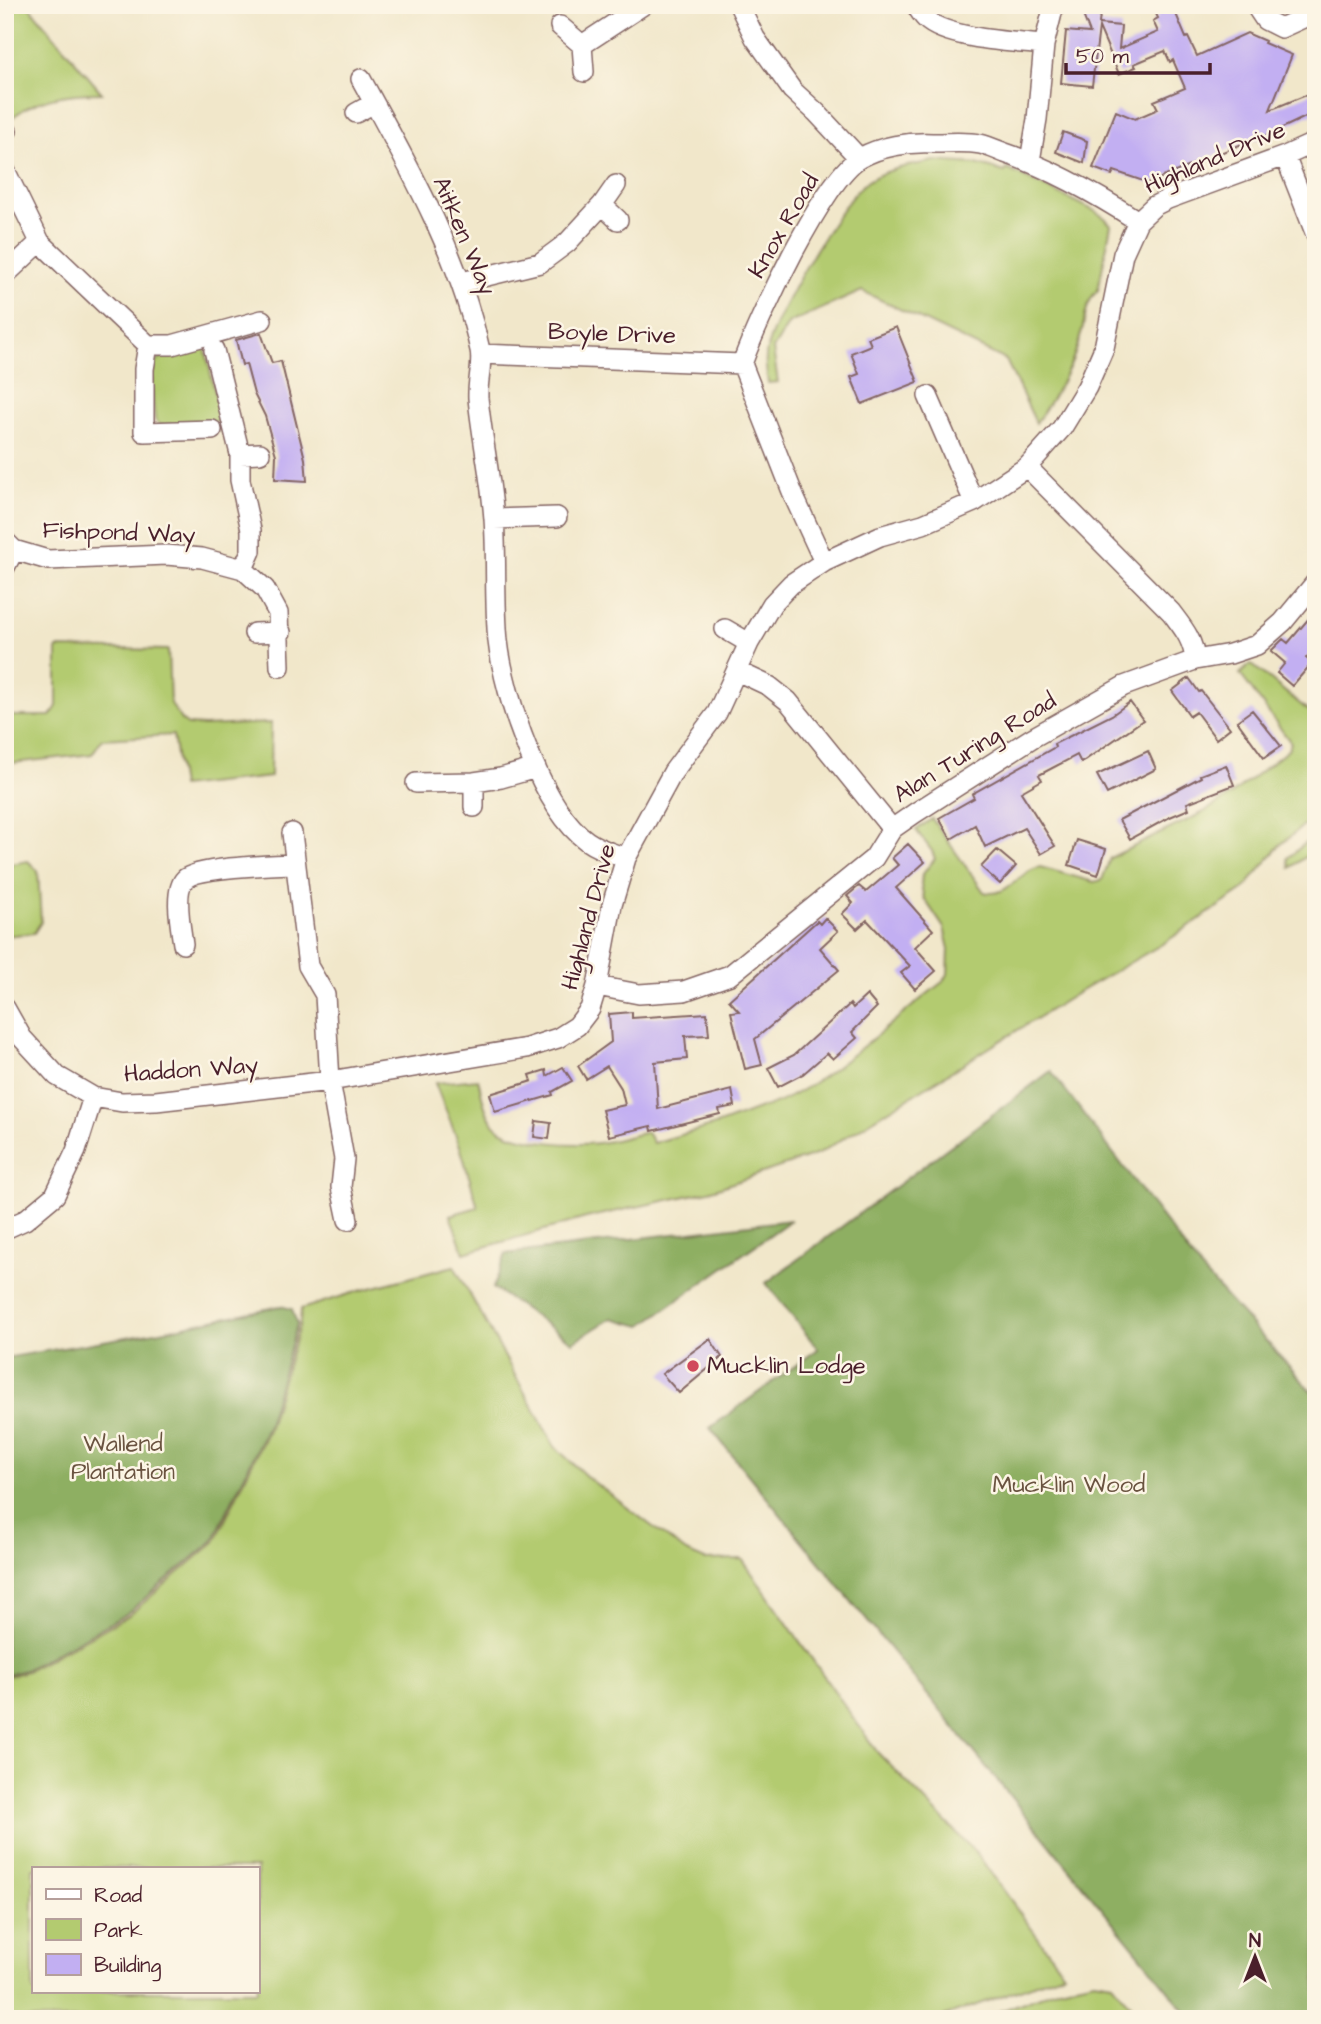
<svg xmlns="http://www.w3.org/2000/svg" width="1321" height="2024" font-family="'Architects Daughter',sans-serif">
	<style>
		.green { fill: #b3cb70; stroke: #7e754e; stroke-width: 2; fill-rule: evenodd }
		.forest { fill: #8eaf62; stroke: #6c6746; stroke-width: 2 }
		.building { fill: #c2aff2 }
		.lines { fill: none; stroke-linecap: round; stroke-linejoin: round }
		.minor-casing { stroke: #846563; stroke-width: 22 }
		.minor { stroke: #fff; stroke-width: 19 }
		.poi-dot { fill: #d1495b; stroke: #fcf5e5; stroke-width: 2.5 }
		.labels { text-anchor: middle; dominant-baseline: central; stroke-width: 5; stroke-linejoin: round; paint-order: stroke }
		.street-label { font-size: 24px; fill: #4a1f2b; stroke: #fcf5e5 }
		.poi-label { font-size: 24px; fill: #4a1f2b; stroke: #fcf5e5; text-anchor: start }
		.park-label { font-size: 24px; fill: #6a5340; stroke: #fcf5e5 }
	</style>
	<rect width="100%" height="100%" fill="#fcf5e5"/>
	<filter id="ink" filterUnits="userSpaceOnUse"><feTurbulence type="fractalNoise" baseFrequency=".0143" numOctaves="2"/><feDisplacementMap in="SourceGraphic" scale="14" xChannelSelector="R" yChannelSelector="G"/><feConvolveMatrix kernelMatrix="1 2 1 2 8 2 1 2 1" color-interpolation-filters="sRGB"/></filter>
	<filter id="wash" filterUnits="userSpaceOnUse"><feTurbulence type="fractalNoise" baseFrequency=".00686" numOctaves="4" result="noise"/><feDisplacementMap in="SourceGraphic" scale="28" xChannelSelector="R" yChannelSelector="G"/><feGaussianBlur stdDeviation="1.57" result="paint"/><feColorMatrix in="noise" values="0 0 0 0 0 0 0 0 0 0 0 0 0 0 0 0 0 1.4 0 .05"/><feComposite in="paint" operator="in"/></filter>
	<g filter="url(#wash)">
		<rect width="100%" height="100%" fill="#f1e7ca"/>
		<path class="green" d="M5 5H28L102 93C66 93 32 97 5 124Z
			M935 161 976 164 1005 172 1007 169 1093 210 1105 218 1111 225 1098 290C1086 301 1086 315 1082 330 1074 366 1056 393 1036 423L1006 360 862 291 789 323 773 349 778 382 768 383C766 370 764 358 768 345 776 314 842 198 868 181 888 168 913 165 935 161Z
			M205 347 221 421 160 425 155 420C154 405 145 365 162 357 174 351 191 350 205 347Z
			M57 648 168 650 170 702 181 720 188 725 204 726 271 723 270 777 181 787 173 735 102 739 92 754 5 764V716H51L57 706Z
			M1251 664 1316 717V815L1279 846 1243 890 1164 943 1079 992 818 1154 709 1191 586 1218 464 1253 450 1215 478 1207 460 1146 435 1083 478 1079C482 1094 484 1113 495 1125 510 1143 582 1147 605 1142 619 1140 633 1135 647 1132L653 1143 719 1124 761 1108C813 1097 898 1015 944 981L948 974 949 949 944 928 924 898 921 885 922 874 935 859 932 851 916 830 932 819 984 892C1007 899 1019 871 1040 867L1094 882 1102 880 1110 858 1202 813 1231 795 1288 750 1291 743 1240 674Z
			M1316 834V849L1290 868 1288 858Z
			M28 861 38 871 41 922 34 933 5 936V865Z
			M454 1266 555 1447 587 1477 686 1552 705 1560 742 1559 878 1753 977 1854 1064 1973 938 2019H10L5 2005V1677L27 1671 128 1616 215 1542 268 1430 300 1323 301 1309 359 1291ZM257 1868V1991H33V1868Z
			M1094 1980 1112 1983 1136 2012 1139 2019H980L1060 1988Z"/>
		<path class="forest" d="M1051 1071 1200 1268 1316 1396V2019H1189L1186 2012 710 1428 818 1349 766 1283Z
			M791 1220 641 1326 612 1318 573 1342 493 1288 506 1254Z
			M280 1306 292 1309 297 1324 267 1428 213 1541 126 1614 25 1670 5 1675V1358L161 1331Z"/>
		<g id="blocks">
			<path class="building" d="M1079 5H1101L1099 24 1121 26 1119 49 1158 32 1153 21 1158 18 1152 5H1170L1174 9 1186 38 1188 37 1197 56 1247 33 1265 41 1264 43 1292 55 1270 110 1316 91V112L1257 140 1256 138 1149 183 1114 171 1112 175 1093 168 1116 111 1135 119 1158 109 1154 101 1185 88 1173 60 1170 62 1165 51 1134 64 1136 67 1119 74 1099 27 1092 86 1061 83 1066 31 1090 33Z
				M1063 132 1087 141 1084 163 1056 152Z
				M896 327 918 382 862 404 851 377 859 374 851 353 871 345 868 338Z
				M261 333 272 363 281 361 305 459 307 481 275 479 276 455 265 416 254 394 246 364 242 365 236 340Z
				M1316 610V646L1306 658 1312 663 1292 686 1277 673 1285 663 1271 651 1283 639 1288 643Z
				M1189 678 1199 692 1201 691 1230 728 1216 739 1196 712 1190 716 1172 691Z
				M1130 702 1143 720 1081 763 1077 755 1039 775 1042 780 1021 792 1055 846 1041 854 1024 828 985 847 975 825 951 839 939 818 974 798 972 794 1055 747 1054 744 1112 715Z
				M1252 710 1281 746 1264 758 1237 721Z
				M1148 751 1156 769 1107 794 1097 775Z
				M1226 765 1234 785 1187 803 1189 809 1170 817 1130 839 1119 820 1201 777 1200 775Z
				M1077 840 1106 849 1098 875 1069 865Z
				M908 844 925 862 896 888 933 930 915 947 936 971 915 989 901 973 910 966 867 920 857 929 842 914 853 903 847 896 859 886 866 892 898 865 892 858Z
				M997 850 1016 866 1000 884 981 867Z
				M825 918 838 931 820 948 839 970 755 1039 762 1065 745 1069 731 1012 739 1011 729 1000 817 921 820 924Z
				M867 995 877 1007 852 1032 857 1038 833 1059 827 1053 803 1074 778 1087 768 1068 794 1055 850 1004 853 1008Z
				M632 1012V1018L707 1013 709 1035 685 1036 687 1059 655 1062 658 1109 732 1090 735 1106 719 1109 720 1114 652 1131 651 1126 609 1136 602 1110 625 1105 621 1088 607 1066 586 1079 578 1066 611 1042 609 1014Z
				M563 1067 572 1081 552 1092 553 1095 495 1112 490 1094 532 1081 530 1075 546 1070 547 1076Z
				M536 1121 551 1123 549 1139 534 1137Z
				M710 1339 722 1357 679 1393 662 1374Z"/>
		</g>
	</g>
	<g filter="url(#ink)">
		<use href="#blocks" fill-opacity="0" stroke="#846563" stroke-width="2"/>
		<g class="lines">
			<g class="minor-casing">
				<path id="minor" d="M739 5 755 38 792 90 817 113 859 158
					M916 5C919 10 922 15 926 19 946 39 1016 42 1044 45
					M1255 5 1265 20 1281 28 1316 12
					M560 26 582 45 584 72
					M582 45 643 5
					M361 79C408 165 459 254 480 350 483 365 477 382 478 398 482 438 491 478 494 519 497 559 494 600 498 641 504 695 541 808 587 841 598 849 612 853 626 858
					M356 113 374 103
					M5 134 7 131
					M1285 156 1316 235
					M1030 161 1037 119 1044 45 1054 5
					M5 170 40 242 148 345H172L262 320
					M602 205 618 220
					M5 275 40 242
					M462 282 540 263 567 243 602 205 616 185
					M148 345 144 369V432L212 430
					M214 350 240 454V480L251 530V551L243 569
					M481 354 742 364
					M928 396 974 502
					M240 454 260 453
					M1027 467 1171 612C1183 628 1193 639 1195 660
					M494 519 557 517
					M5 541 14 550 48 560 166 555 202 558 243 569 265 589 278 613 280 667
					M824 562 795 499 742 364C757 321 824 178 860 158 881 146 909 142 932 143 948 143 965 141 980 144 989 146 997 150 1005 153 1052 169 1096 194 1138 221
					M5 567 14 550
					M725 629 749 643
					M254 633 281 632
					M737 671 769 686 788 701 892 829
					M416 783 474 782 501 778 536 768
					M474 807V782
					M292 833 308 966 325 995 330 1081 344 1159 341 1187 348 1220
					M183 944C181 929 173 891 185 879 198 867 274 865 294 864
					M597 986 639 994 684 991 730 975 874 858 892 829 915 813 1032 738 1124 686 1195 660 1230 654 1257 645 1283 622 1316 582
					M5 1008 22 1038 57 1076 93 1097 122 1102 156 1101 330 1081 527 1048 558 1038 577 1026 590 1009 597 986 612 905 626 858 673 772 717 713 749 643 772 604 791 584 824 562 880 536 923 524 974 502 1027 467 1062 428 1087 387 1104 348 1123 254 1138 221 1154 206 1168 199 1285 156 1316 142
					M5 1229 25 1220 55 1195 76 1151 93 1097"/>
			</g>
			<use href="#minor" class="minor"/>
		</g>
	</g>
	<circle class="poi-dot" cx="693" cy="1366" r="7"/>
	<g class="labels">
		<g class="street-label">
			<text transform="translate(1215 158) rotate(-23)">Highland Drive</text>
			<text transform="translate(784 226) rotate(-60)">Knox Road</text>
			<text transform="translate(464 236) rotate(67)">Aitken Way</text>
			<text transform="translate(612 334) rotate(2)">Boyle Drive</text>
			<text transform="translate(119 533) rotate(2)">Fishpond Way</text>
			<text transform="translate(975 748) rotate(-32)">Alan Turing Road</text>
			<text transform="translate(589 917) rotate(-75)">Highland Drive</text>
			<text transform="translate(191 1070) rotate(-4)">Haddon Way</text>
		</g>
		<g class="poi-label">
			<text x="707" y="1366">Mucklin Lodge</text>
		</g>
		<g class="park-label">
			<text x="123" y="1444">Wallend<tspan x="123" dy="28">Plantation</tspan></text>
			<text x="1069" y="1485">Mucklin Wood</text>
		</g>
	</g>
	<rect width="1321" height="2024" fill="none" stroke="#fcf5e5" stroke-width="28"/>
	<rect x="32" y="1867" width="228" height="126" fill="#fcf5e5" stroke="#b59f9b" stroke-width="2"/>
	<rect x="46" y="1889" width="35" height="10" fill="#ffffff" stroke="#b59f9b" stroke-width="2"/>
	<text x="94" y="1902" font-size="21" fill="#4a1f2b">Road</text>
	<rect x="46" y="1919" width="35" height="21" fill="#b3cb70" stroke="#b59f9b" stroke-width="2"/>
	<text x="94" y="1937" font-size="21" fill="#4a1f2b">Park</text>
	<rect x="46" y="1954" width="35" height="21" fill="#c2aff2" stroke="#b59f9b" stroke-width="2"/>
	<text x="94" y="1972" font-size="21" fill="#4a1f2b">Building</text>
	<g transform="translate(1255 1957)" stroke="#fcf5e5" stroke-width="5" paint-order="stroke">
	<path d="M0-5L12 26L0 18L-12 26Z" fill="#4a1f2b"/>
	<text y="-10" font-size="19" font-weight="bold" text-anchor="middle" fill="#4a1f2b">N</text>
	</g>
	<path d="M1066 63v10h144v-10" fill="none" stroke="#4a1f2b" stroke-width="3.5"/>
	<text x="1076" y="63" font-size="21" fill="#4a1f2b" stroke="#fcf5e5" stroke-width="5" paint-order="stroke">50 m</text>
</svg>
